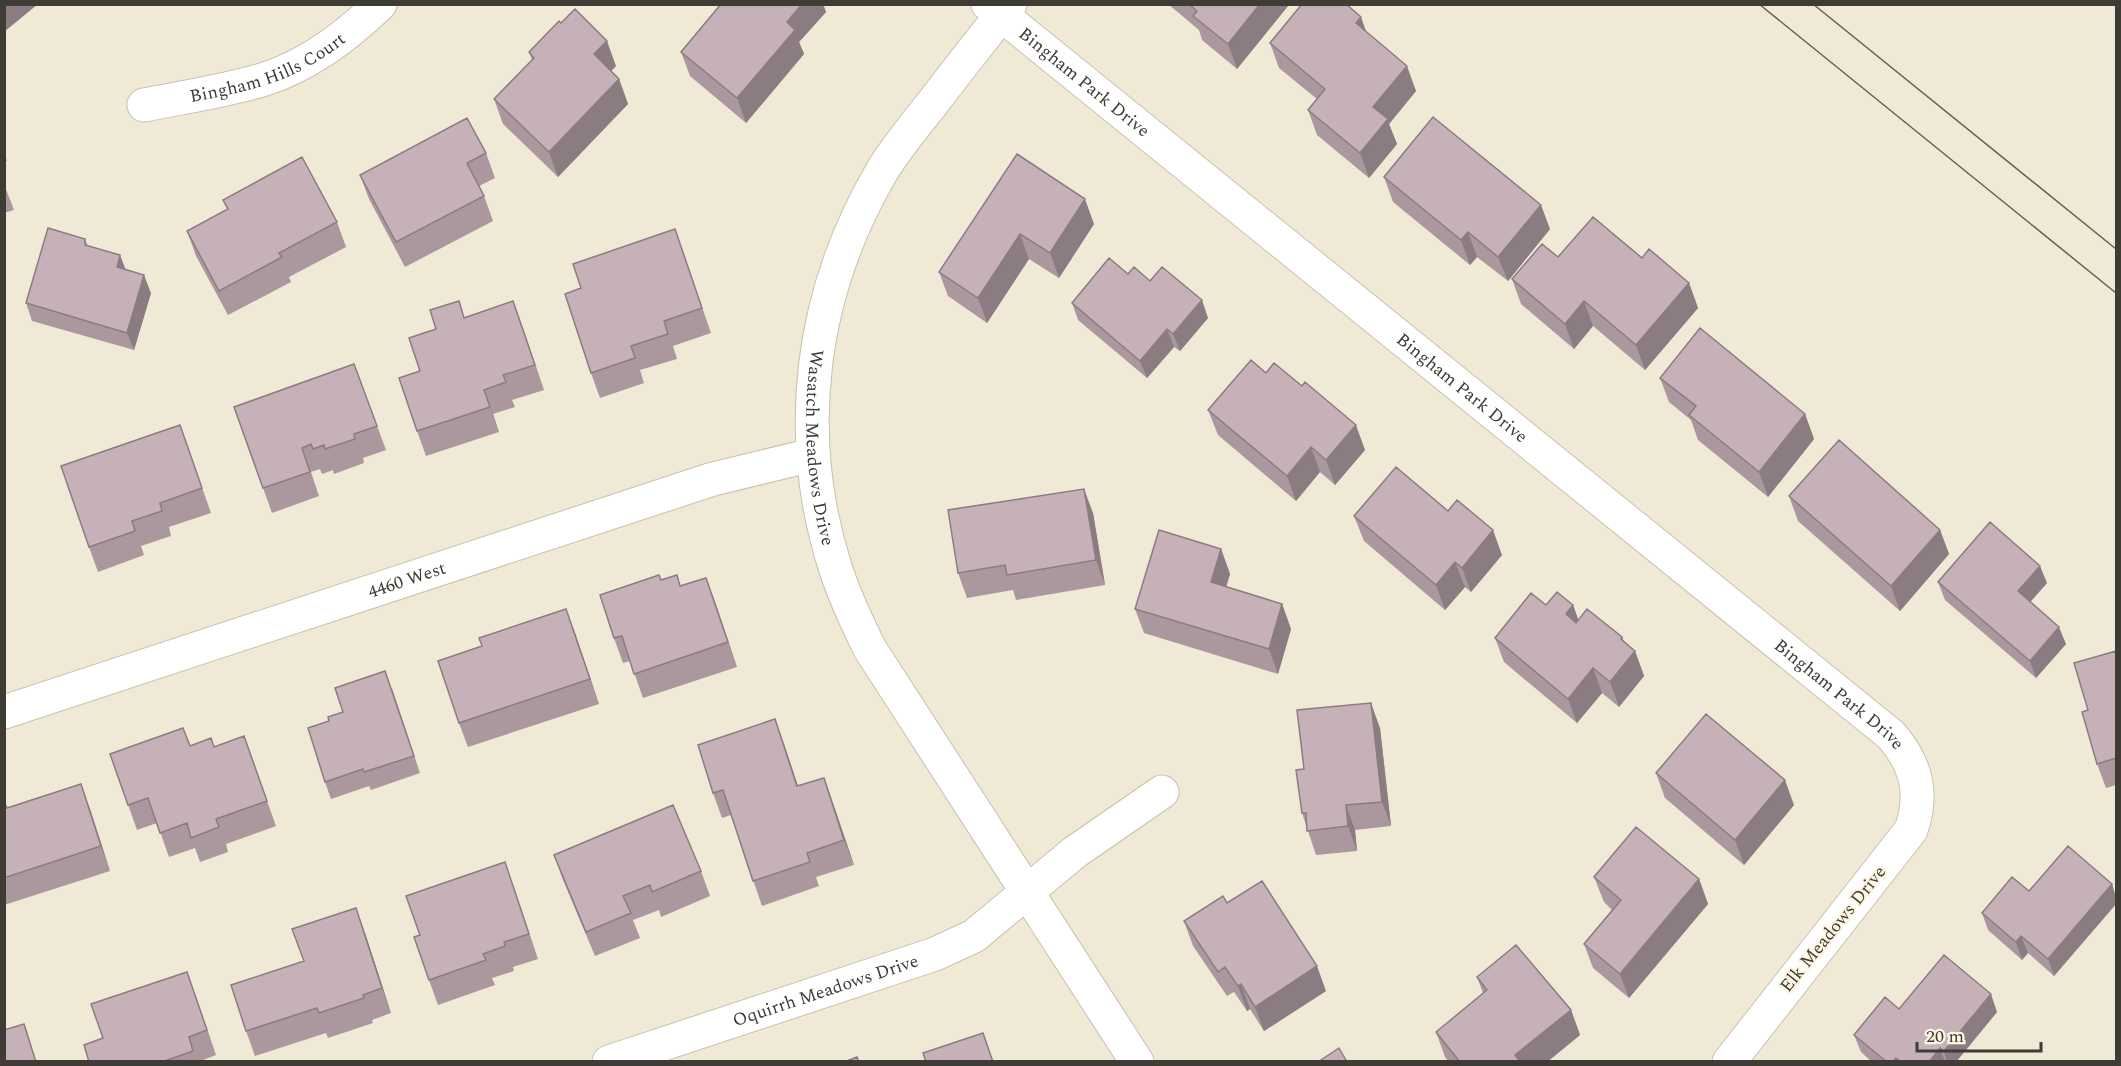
<svg xmlns="http://www.w3.org/2000/svg" width="2121" height="1066" font-family="Spectral,serif">
	<style>
		.lines { fill: none; stroke-linecap: round; stroke-linejoin: round }
		.street-casing { stroke: #c8c1af; stroke-width: 35 }
		.street { stroke: #fff; stroke-width: 33 }
		.tram { stroke: #646056; stroke-width: 1.5 }
		.wall { fill: #ab989e }
		.shaded-wall { fill: #8b7c81 }
		.building { fill: #c7b1b8; stroke: #8b7c81; stroke-width: 1.5 }
		.labels { text-anchor: middle; dominant-baseline: central; stroke-width: 4.5; stroke-linejoin: round; paint-order: stroke }
		.street-label { font-size: 18px; fill: #3f3c35; stroke: #fdf6e3 }
	</style>
	<rect width="100%" height="100%" fill="#f0e9d6"/>
	<g class="lines">
		<g class="street-casing">
			<g id="street">
				<path id="s1" d="M988 4 1891 735C1916 764 1924 793 1911 830L1729 1062"/>
				<path id="s2" d="M1010 4C983 38 957 71 931 105 914 126 896 148 882 171 810 294 792 434 836 570 845 597 857 623 870 649L1137 1062"/>
				<path id="s3" d="M144 105C184 97 226 91 265 79 309 65 347 36 380 4"/>
				<path id="s4" d="M4 712 713 479 812 455"/>
				<path id="s5" d="M609 1062 935 954 974 936 1075 852 1162 792"/>
			</g>
		</g>
		<use href="#street" class="street"/>
		<path class="tram" d="M1759 4 2116 293
			M1813 4 2116 249"/>
	</g>
	<path class="wall" d="M721 4H823L826 12 799 42 804 54 746 123 690 76 681 52Z
		M1168 4H1288V6L1237 69 1202 40 1199 30Z
		M561 23 616 66 611 71 619 79 628 104 558 177 503 124 494 99 532 60 529 52Z
		M1366 32 1416 91 1389 124 1397 144 1369 178 1317 135 1308 110 1317 99 1279 68 1270 43Z
		M4 153 7 161 4 162Z
		M486 153 495 178 479 186 484 196 493 221 405 267 369 199 360 175Z
		M1017 154 1094 224 1059 278 1029 259 987 323 948 296 939 272Z
		M1384 177 1550 229 1508 281 1477 257 1470 265 1393 202Z
		M4 184 14 210 4 213Z
		M223 200 337 222 346 247 289 277 291 282 228 315 196 256 187 231 227 209Z
		M675 229 711 333 673 346 677 359 640 370 644 383 600 398 591 373 581 288Z
		M85 239 88 246 151 293 134 350 32 321 26 303Z
		M1558 257 1642 258 1689 283 1698 308 1645 370 1593 326 1574 349 1521 304 1512 279Z
		M1128 274 1150 281 1208 318 1180 351 1174 347 1147 378 1078 320 1072 303Z
		M513 301 544 390 512 400 515 407 493 414 499 432 426 456 417 431 436 329 465 317Z
		M354 364 386 450 363 458 364 463 334 474 333 470 322 474 320 469 311 472 319 496 272 513 234 407Z
		M1660 378 1805 414 1814 439 1768 497 1698 440 1691 420 1669 402Z
		M1208 410 1365 450 1335 485 1320 472 1296 501 1218 435Z
		M180 425 211 513 169 527 171 536 141 546 144 555 98 572 89 547Z
		M1789 496 1940 530 1949 554 1900 611 1798 521Z
		M1448 511 1502 555 1471 592 1465 587 1445 610 1364 541 1354 516Z
		M1093 513 1105 585 1016 600 1013 590 967 598 958 573Z
		M1221 549 1230 574 1226 587 1282 604 1291 629 1278 674 1144 633 1135 609Z
		M661 580 681 586 715 602 737 667 643 698 630 661 623 663 614 638Z
		M1938 582 2047 583 2030 602 2066 644 2036 678 1945 600Z
		M1546 605H1573L1578 620 1622 637 1624 642 1635 651 1644 676 1619 707 1602 693 1577 723 1504 662 1495 638Z
		M575 633 599 704 468 747 459 723Z
		M2116 651V785L2106 788 2097 764 2088 710Z
		M392 688 420 773 371 790 369 786 331 799 325 782 329 721 343 712Z
		M1380 728 1391 826 1355 830 1357 851 1316 855 1302 813 1304 769Z
		M244 736 276 826 226 844 228 852 200 862 195 848 169 857 157 823 137 830 110 754 190 746 214 747Z
		M784 744 798 786 824 778 854 865 816 877 819 886 762 906 731 815 722 818 713 793Z
		M1656 773 1794 805 1744 865 1665 798Z
		M4 800 7 808 90 809 110 871 4 905Z
		M554 855 701 871 710 896 661 917 659 910 633 920 640 938 595 956 563 880Z
		M1594 877 1699 879 1708 904 1629 998 1593 968 1584 944 1612 910 1604 902Z
		M2112 884 2116 898V904L2054 976 2028 953 2022 960 1988 930 1982 913 2029 891Z
		M514 887 538 959 513 967 514 971 492 978 495 985 438 1005 429 980 420 935Z
		M1227 903 1326 991 1264 1031 1250 1009 1247 1011 1234 992 1227 996 1193 946 1184 921Z
		M365 933 391 1013 372 1020 373 1023 328 1038 326 1033 255 1056 246 1031Z
		M187 972 216 1055 198 1062H89L103 1038Z
		M1477 977 1571 1010 1580 1035 1547 1062H1449L1445 1057 1436 1032 1483 993Z
		M1899 1009 1997 1012 1956 1062H1872L1861 1052 1854 1035Z"/>
	<path class="shaded-wall" d="M4 4H38L4 32Z
		M802 4H823L826 12 799 42 804 54 746 123 737 98 787 22Z
		M1260 4H1288V6L1237 69 1228 44Z
		M1361 17 1370 42 1356 23Z
		M607 41 616 66 603 79 594 54Z
		M1407 66 1416 91 1389 124 1397 144 1369 178 1360 153 1373 107Z
		M619 79 628 104 558 177 549 152Z
		M1085 199 1094 224 1059 278 1050 253Z
		M1541 205 1550 229 1508 281 1498 257Z
		M1468 232 1477 257 1470 265 1461 240Z
		M1020 234 1029 259 987 323 978 298Z
		M120 255 127 273 117 267Z
		M144 275 151 293 134 350 127 333Z
		M1689 283 1698 308 1645 370 1636 345Z
		M1202 300 1208 318 1180 351 1173 334Z
		M513 301 522 326 544 390 535 365Z
		M1584 301 1593 326 1574 349 1565 324Z
		M1167 329 1174 347 1147 378 1140 361Z
		M484 390 493 414 499 432 490 407Z
		M1805 414 1814 439 1768 497 1759 472Z
		M1356 425 1365 450 1335 485 1326 460Z
		M1311 447 1320 472 1296 501 1287 476Z
		M1084 489 1093 513 1105 585 1096 560Z
		M1493 530 1502 555 1471 592 1462 568Z
		M1940 530 1949 554 1900 611 1891 586Z
		M1221 549 1230 574 1220 607 1211 582Z
		M1455 562 1465 587 1445 610 1436 585Z
		M2040 566 2047 583 2024 609 2018 591Z
		M706 578 715 602 737 667 728 642Z
		M1282 604 1291 629 1278 674 1269 649Z
		M1573 605 1582 630 1566 614Z
		M566 609 575 633 599 704 590 679Z
		M2059 627 2066 644 2036 678 2030 661Z
		M1622 637 1629 657 1635 651 1644 676 1619 707 1610 682 1621 639Z
		M1593 668 1602 693 1577 723 1568 699Z
		M1371 703 1380 728 1391 826 1382 802Z
		M775 719 784 744 806 811 797 786Z
		M824 778 833 803 854 865 844 840Z
		M1785 780 1794 805 1744 865 1735 840Z
		M81 784 90 809 110 871 101 846Z
		M1346 805 1355 830 1357 851 1348 826Z
		M1699 879 1708 904 1629 998 1620 974Z
		M2112 884 2116 898V904L2054 976 2048 959Z
		M356 908 365 933 391 1013 382 988Z
		M2021 936 2028 953 2022 960 2016 942Z
		M1317 966 1326 991 1264 1031 1255 1007Z
		M187 972 196 997 216 1055 207 1030Z
		M1241 984 1250 1009 1247 1011 1238 986Z
		M1991 994 1997 1012 1956 1062H1947L1944 1051Z
		M1571 1010 1580 1035 1547 1062H1517L1515 1055Z
		M1940 1048 1945 1062H1929Z"/>
	<path class="building" d="M721 4H802L787 22 795 30 737 98 681 52Z
		M1189 4H1260L1228 44 1193 16 1197 11Z
		M1302 4H1346L1361 17 1356 23 1407 66 1373 107 1388 119 1360 153 1308 110 1325 89 1270 43Z
		M575 9 607 41 594 54 619 79 549 152 494 99 534 58 529 52 559 21 561 23Z
		M1433 117 1541 205 1498 257 1468 232 1461 240 1384 177Z
		M467 118 486 153 467 163 484 196 396 242 360 175Z
		M1017 154 1085 199 1050 253 1020 234 978 298 939 272Z
		M302 157 337 222 279 253 282 257 219 291 187 231 228 209 223 200Z
		M1593 217 1642 258 1649 249 1689 283 1636 345 1584 301 1565 324 1512 279 1542 244 1558 257Z
		M48 228 85 239V245L120 255 117 267 144 275 127 333 26 303Z
		M675 229 702 308 664 321 668 334 631 346 635 358 591 373 565 294 581 288 573 264Z
		M1109 258 1128 274 1134 267 1150 281 1162 267 1202 300 1173 334 1167 329 1140 361 1072 303Z
		M459 301 464 318 513 301 535 365 503 375 506 382 484 390 490 407 417 431 399 378 420 371 409 338 436 329 430 310Z
		M1700 328 1805 414 1759 472 1689 415 1696 406 1660 378Z
		M1251 360 1266 373 1274 363 1302 386 1305 382 1356 425 1326 460 1311 447 1287 476 1208 410Z
		M354 364 377 426 354 434 355 439 325 449 324 445 313 449 311 444 302 448 310 472 263 488 234 407Z
		M180 425 202 488 160 503 162 511 132 521 135 531 89 547 61 466Z
		M1839 440 1940 530 1891 586 1789 496Z
		M1396 467 1448 511 1457 500 1493 530 1462 568 1455 562 1436 585 1354 516Z
		M1084 489 1096 560 1007 575 1005 565 958 573 948 510Z
		M1990 522 2040 566 2018 591 2059 627 2030 661 1938 582Z
		M1159 530 1221 549 1211 582 1282 604 1269 649 1135 609Z
		M659 575 661 580 677 575 680 586 706 578 728 642 634 674 622 636 614 638 600 595Z
		M1557 592 1573 605 1566 614 1576 623 1587 609 1622 637 1621 639 1635 651 1610 682 1593 668 1568 699 1495 638 1531 593 1546 605Z
		M566 609 590 679 459 723 438 661 482 646 479 638Z
		M2116 651V758L2097 764 2082 712 2088 710 2074 663Z
		M385 671 414 756 364 772 363 769 325 782 308 728 329 721 328 717 343 712 335 688Z
		M1371 703 1382 802 1346 805 1348 826 1307 831 1306 813H1302L1296 770 1304 769 1297 710Z
		M1706 714 1785 780 1735 840 1656 773Z
		M775 719 797 786 824 778 844 840 807 853 810 862 753 881 723 790 713 793 698 745Z
		M183 728 190 746 211 738 214 747 244 736 267 801 216 819 219 827 191 838 187 823 160 833 148 798 128 805 110 754Z
		M81 784 101 846 4 878V801L7 808Z
		M673 805 701 871 652 892 650 885 623 896 631 913 586 932 554 855Z
		M1636 827 1699 879 1620 974 1584 944 1621 900 1594 877Z
		M2068 846 2112 884 2048 959 2021 936 2016 942 1982 913 2012 877 2029 891Z
		M505 862 529 934 504 942 505 946 483 954 486 960 429 980 414 937 420 935 406 896Z
		M1262 881 1317 966 1255 1007 1241 984 1238 986 1225 967 1218 972 1184 921 1223 896 1227 903Z
		M356 908 382 988 363 995 364 998 319 1013 317 1008 246 1031 231 985 304 961 292 929Z
		M1516 945 1571 1010 1515 1055 1520 1062H1460L1436 1032 1487 990 1477 977Z
		M1944 955 1991 994 1944 1051 1940 1048 1929 1062H1901L1896 1058 1893 1062H1887L1854 1035 1885 997 1899 1009Z
		M187 972 207 1030 189 1037 193 1051 162 1062H89L84 1045 103 1038 91 1004Z
		M24 1024 36 1062H4V1030Z
		M983 1033 993 1062H926L923 1053Z
		M1339 1048 1347 1062H1318Z
		M857 1057 859 1062H844Z"/>
	<g class="labels">
		<g class="street-label">
			<text stroke="none"><textPath href="#s3" startOffset="130">Bingham Hills Court</textPath></text>
			<text stroke="none"><textPath href="#s1" startOffset="124">Bingham Park Drive</textPath></text>
			<text stroke="none"><textPath href="#s1" startOffset="610">Bingham Park Drive</textPath></text>
			<text stroke="none"><textPath href="#s2" startOffset="500">Wasatch Meadows Drive</textPath></text>
			<text stroke="none"><textPath href="#s4" startOffset="424">4460 West</textPath></text>
			<text stroke="none"><textPath href="#s1" startOffset="1096">Bingham Park Drive</textPath></text>
			<text transform="translate(1833 929) rotate(-51)">Elk Meadows Drive</text>
			<text stroke="none"><textPath href="#s5" startOffset="228">Oquirrh Meadows Drive</textPath></text>
		</g>
	</g>
	<rect width="2121" height="1066" fill="none" stroke="#3f3c35" stroke-width="12"/>
	<path d="M1917 1042v9h124v-9" fill="none" stroke="#3f3c35" stroke-width="3"/>
	<text x="1926" y="1042" font-size="18" fill="#3f3c35" stroke="#fdf6e3" stroke-width="4.5" paint-order="stroke">20 m</text>
</svg>
